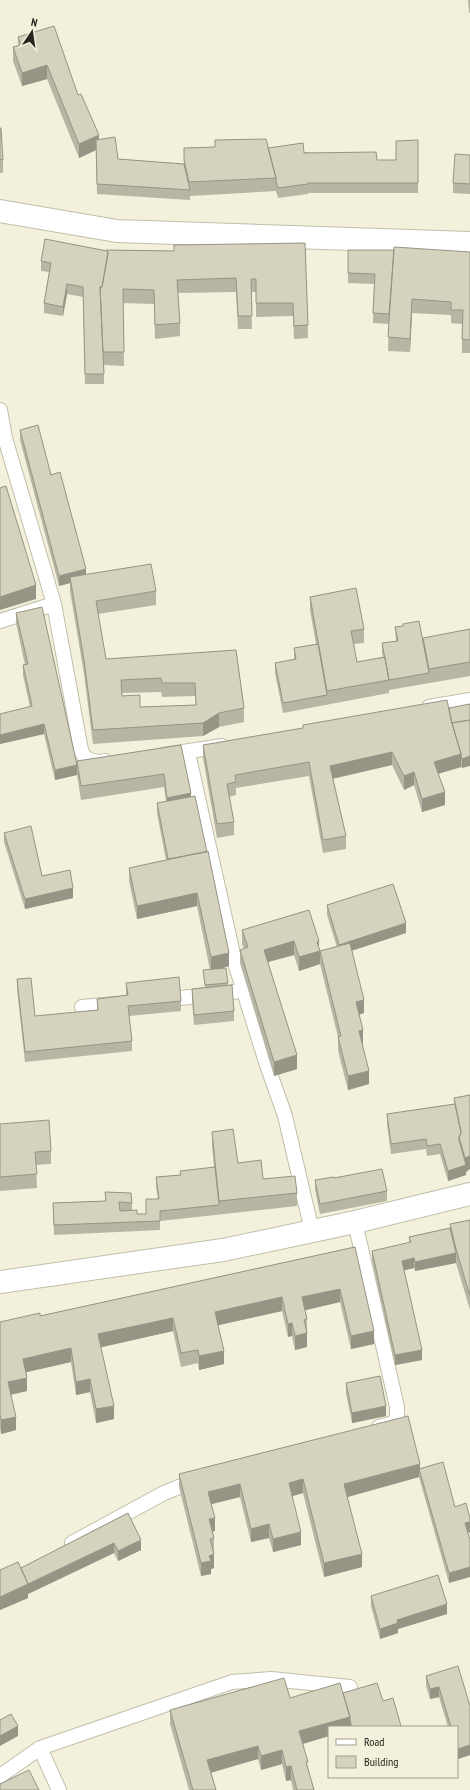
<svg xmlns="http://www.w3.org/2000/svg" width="470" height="1790" font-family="'PT Sans Narrow',sans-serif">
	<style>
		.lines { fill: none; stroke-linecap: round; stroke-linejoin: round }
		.service-casing { stroke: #c1bfab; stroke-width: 16 }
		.minor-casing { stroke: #c1bfab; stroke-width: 24 }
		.tertiary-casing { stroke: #c1bfab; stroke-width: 24 }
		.service { stroke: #fff; stroke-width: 14 }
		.minor { stroke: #fff; stroke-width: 22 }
		.tertiary { stroke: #fff; stroke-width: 22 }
		.wall { fill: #b7b5a3; fill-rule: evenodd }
		.shaded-wall { fill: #959485 }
		.building { fill: #d5d3be; stroke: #959485; fill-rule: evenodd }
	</style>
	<rect width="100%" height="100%" fill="#f3f1db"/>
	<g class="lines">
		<g class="service-casing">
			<path id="service" d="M0 410 5 438 54 604 81 750C85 761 94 763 105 761
				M0 621 54 604
				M429 707 470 700
				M188 753 235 963 266 1062 285 1116 312 1231
				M163 755 222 746
				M180 998 229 993 243 990
				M82 1007 115 1004
				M355 1222 397 1407V1418L393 1423 379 1427
				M72 1543 164 1493 196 1480
				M40 1748 59 1790
				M0 1776 40 1748 232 1682 271 1679 350 1687"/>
		</g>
		<g class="minor-casing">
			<path id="minor" d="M0 1282 223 1250 355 1222 470 1194"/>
		</g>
		<g class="tertiary-casing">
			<path id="tertiary" d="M0 211 117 231 470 243"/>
		</g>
		<use href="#service" class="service"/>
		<use href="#minor" class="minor"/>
		<use href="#tertiary" class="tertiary"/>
	</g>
	<path class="wall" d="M468 0H470V13H469Z
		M18 37 78 95 99 140 118 159 184 164V148H268L377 160H396L418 140V193H308V194L278 198 276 191 190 196V200L97 194 96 150 79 158 47 79 22 86 13 61V47L18 46Z
		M0 128 3 160V173H0Z
		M470 155V194L453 193V183Z
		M305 243 308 338 294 339 293 316 256 317V292H251L252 329H238L236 292 178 293 180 323V336L155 339 154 304 123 303 124 366 104 365V384H85L83 297 67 294 63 316 44 313V303L49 272 41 271V261L106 251V250L174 251Z
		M348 250 470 252V353H462V324L451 323V315L412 313 410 352 388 351 389 324 373 323 374 284 348 283Z
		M20 430 51 475 86 575 156 591V605L98 614 106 659 236 650 244 708V722L219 727 203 736 93 744 84 674 70 591V583L59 586 20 440ZM161 692 162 697 195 696 196 705 140 707 122 696V693Z
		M310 597 364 629V643L354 644 357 662 383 657 382 653V643L396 641 395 627 403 626V624L423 641 470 629V676L389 690V693L283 713 275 673V663L294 659V648L316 644 310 610Z
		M16 613 77 765V761L181 745 191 796 229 966 218 969 226 968 228 985 234 1011V1021L194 1025 192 999V989L205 987 203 970H210L197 906 137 919 129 881V868L166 860 157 813V803L166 801 164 787 81 800 77 775 55 780 44 734 0 744V714L30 707 23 675V665H25L16 623Z
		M470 704 462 768 461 767 438 774 445 805 422 812 414 785 404 790 392 765 333 779 346 836V849L323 853 309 776 236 788V795L229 797 234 822V835L217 838 203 758V745L303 728V725L449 708Z
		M4 833 42 876 73 898 25 909 4 842Z
		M327 905 406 933 352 950 364 1013 359 1015 362 1044 369 1084 348 1090 338 1051V1037L320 964V951L337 947 327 915Z
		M242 930 319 947 320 964 299 971 294 955 268 962 297 1069 274 1076 240 963V950L244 949 242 944Z
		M17 979 35 1016 97 1010V999L126 995V983L181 1001V1011L129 1016 132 1041V1051L25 1062 17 989Z
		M470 1095 466 1175 448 1181 440 1154 427 1156 426 1149 391 1154 387 1124V1114L454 1104V1098Z
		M0 1124 51 1151V1164L36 1165 37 1188 0 1191Z
		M212 1132 238 1163 263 1179 297 1193V1206L160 1221V1230L54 1235 53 1203 105 1201V1192L132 1203V1210L137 1214H146V1199H158L156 1187V1177L180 1175 214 1167 212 1145Z
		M334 1178 387 1191V1201L320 1214 315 1190V1180Z
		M470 1220V1310L456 1263 415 1271 414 1268 404 1270 422 1360 395 1365 372 1261V1251L409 1243V1237L450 1228V1224Z
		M355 1247 374 1344 351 1349 340 1302 305 1310 307 1319V1347L295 1350 292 1336 288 1337 282 1311 218 1325 224 1364 199 1370 198 1363 181 1367 173 1331 101 1347 114 1419 96 1423 90 1392 76 1395 71 1362 26 1372 27 1391 11 1395 16 1430 1 1434 0 1428V1322L40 1316Z
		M346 1383 386 1416 352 1423 346 1393Z
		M420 1469 455 1507 470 1518V1532L468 1533 449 1583 419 1477 347 1497 362 1567 324 1577 303 1493 292 1496 301 1545 273 1552 269 1538 251 1542 240 1497 211 1504 215 1531 212 1532 214 1538V1552H213L214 1568 211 1569V1574L201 1576 179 1487V1474Z
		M128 1513 141 1550 118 1561 114 1553 28 1594V1598L0 1610V1570L21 1568Z
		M371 1596 447 1614 398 1629V1633L380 1639 371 1606Z
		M426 1676 470 1706V1755L458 1759 457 1755V1727H448L439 1697 430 1699 426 1686Z
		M343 1693 383 1701 401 1727H329V1736L303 1744 308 1768 314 1790H293L291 1780 286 1781 282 1764 261 1770 258 1759 211 1772 216 1790H189L170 1724V1710L290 1698Z"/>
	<path class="shaded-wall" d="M47 65V79L22 86V73Z
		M99 135V149L96 140V150L79 158V144Z
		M67 284V294L63 316V307Z
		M412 299V313L410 352V339Z
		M86 569V579L70 577V583L59 586V576Z
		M36 585V599L0 610V597Z
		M219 713V727L203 736V723Z
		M44 724V734L0 744V735Z
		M392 752V765L330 779V766Z
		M461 754V767L434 775V762Z
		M470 756V766L462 768V759Z
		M77 765V775L55 780V770Z
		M414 772V785L404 790V776Z
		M445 792V805L422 812V799Z
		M191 793V806L167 811V798Z
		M73 888V898L25 909V899Z
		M197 893V906L137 919V906Z
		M406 923V933L339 955V945Z
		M294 941V955L264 963V950Z
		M319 941V951H320V964L299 971V957L317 942Z
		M229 953V966L211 971V957Z
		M364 1000V1013L356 1015V1002Z
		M363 1030V1044L359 1045V1031Z
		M297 1055V1069L274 1076V1062Z
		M369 1071V1084L348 1090V1076Z
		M470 1156V1169L466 1172V1175L448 1181V1171L465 1165V1158Z
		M456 1253V1263L415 1271V1262Z
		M414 1258V1268L402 1271V1261Z
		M340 1289V1302L302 1311V1297Z
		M282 1297V1311L215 1326V1312Z
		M173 1318V1331L98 1348V1334Z
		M292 1323V1336L288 1337V1324Z
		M374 1331V1344L351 1349V1336Z
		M307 1333V1347L295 1350V1336Z
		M71 1348V1362L23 1373V1359Z
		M422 1350V1360L395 1365V1355Z
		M224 1351V1364L199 1370V1356Z
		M27 1378V1391L8 1395V1382Z
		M90 1379V1392L76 1395V1382Z
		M114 1406V1419L96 1423V1409Z
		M386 1406V1416L352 1423V1413Z
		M16 1417V1430L1 1434V1420Z
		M420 1464V1473L419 1469V1477L344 1498V1484Z
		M303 1479V1493L289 1497V1483Z
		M240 1484V1497L208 1505V1492Z
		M215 1518V1531L209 1533V1519Z
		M470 1522V1532L465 1533V1523Z
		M269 1524V1538L251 1542V1529Z
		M301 1532V1545L273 1552V1539Z
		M141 1540V1550L118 1561V1551Z
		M114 1543V1553L28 1594V1598L0 1610V1597Z
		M214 1554V1568L211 1569V1574L201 1576V1563L209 1556Z
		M362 1554V1567L324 1577V1563Z
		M470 1567V1577L449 1583V1573Z
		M447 1604V1614L398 1629V1633L380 1639V1629L397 1620Z
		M439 1687V1697L430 1699V1689Z
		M350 1717V1727H329V1736L299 1745V1731Z
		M18 1726V1736L0 1746V1736Z
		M470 1745V1755L458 1759V1749Z
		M258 1746V1759L207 1774V1760Z
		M282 1750V1764L261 1770V1756Z
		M291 1766V1780L286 1781V1767Z"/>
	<path class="building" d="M54 26 78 95 81 94 99 135 79 144 47 65 22 73 13 47 21 45 18 37Z
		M0 128H1L3 160 0 159Z
		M115 137 118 159 184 164 190 190 97 184 96 140Z
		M266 139 276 178 189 182 184 160V148L215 147V140Z
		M418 140V183H308V184L278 188 276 182V178L268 148 303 143 304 153 376 152 377 160H396V141Z
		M455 154 470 155V184L453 183Z
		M45 239 107 251 108 254 102 287H100L104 374H85L83 287 67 284 63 307 44 303 51 263 41 261Z
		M305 243 308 325 294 326 293 303H256V279H251L252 316H238L236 278 177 280 180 323 155 325 154 290 123 289 124 352H103L100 287H102L108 252 106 250 174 251V245Z
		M394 247 470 252V340L462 339 463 310H451V302L412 299 410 339 388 337Z
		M348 250H394L389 314 373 313 375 274 348 273Z
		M38 425 51 475 60 472 86 569 59 576 20 430Z
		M6 486 36 585 0 597V488Z
		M151 564 156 591 96 601 106 659 236 650 244 708 219 713 203 723 93 730 84 660 70 577ZM161 678 162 683H195L196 705 140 707V695L122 696 121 680Z
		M356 588 364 629 351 631 357 662 385 657 389 680 327 691 310 597Z
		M42 607 77 765 55 770 44 724 0 735V714L32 706 23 665 28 664 16 613Z
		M419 621 429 673 389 680 382 643 398 641 395 627 403 626V624Z
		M470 629V662L429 669 423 638Z
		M318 644 327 695 283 703 275 663 296 659 294 648Z
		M447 700 451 720 461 754 434 762 445 792 422 799 414 772 404 776 392 752 330 766 346 836 323 840 309 762 235 775 236 782 227 784 234 822 217 824 203 745 303 728V725Z
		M470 704V720L452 723 449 708Z
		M470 720V756L462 759 461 754 452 723Z
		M181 745 191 793 167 798 164 774 81 786 77 761Z
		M195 796 207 852 168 859 157 803Z
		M31 826 42 876 70 870 73 888 25 899 4 833Z
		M208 851 229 953 211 957 197 893 137 906 129 868Z
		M393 884 406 923 339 945 327 905Z
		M309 910 319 941 317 942 320 951 299 957 294 941 264 950 297 1055 274 1062 240 950 248 947 242 930Z
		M350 943 364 1000 356 1002 363 1030 359 1031 369 1071 348 1076 338 1037 341 1036 320 951Z
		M226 968 228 983 205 985 203 970Z
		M179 977 181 1001 128 1006 132 1041 25 1052 17 979 31 978 35 1016 98 1010 97 999 128 995 126 983Z
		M232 985 234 1011 194 1015 192 989Z
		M470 1095V1156L465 1158 459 1137 461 1132 454 1098Z
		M455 1104 461 1133 459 1137V1140L466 1165 448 1171 440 1144 427 1146 426 1139 391 1144 387 1114Z
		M49 1120 51 1151 35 1152 37 1174 0 1177V1124Z
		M233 1129 238 1163 261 1160 263 1179 295 1176 297 1193 219 1201 212 1132Z
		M215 1167 219 1205 160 1211V1221L54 1225 53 1203 106 1201 105 1192 131 1193 132 1203 119 1202 120 1211 137 1210V1214H146V1199H159L156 1177 181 1175 180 1171Z
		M382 1169 387 1191 320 1204 315 1180 334 1177V1178Z
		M470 1220V1296L456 1249 450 1224Z
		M450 1228 456 1253 415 1262 414 1258 402 1261 422 1350 395 1355 372 1251 411 1242 409 1237Z
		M355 1247 374 1331 351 1336 340 1289 302 1297 307 1319 304 1320 307 1333 295 1336 292 1323 288 1324 282 1297 215 1312 224 1351 199 1356 198 1350 181 1353 173 1318 98 1334 114 1406 96 1409 90 1379 76 1382 71 1348 23 1359 27 1378 8 1382 16 1417 1 1420 0 1414V1322L40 1313V1316Z
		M380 1376 386 1406 352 1413 346 1383Z
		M408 1416 420 1464 344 1484 362 1554 324 1563 303 1479 289 1483 301 1532 273 1539 269 1524 251 1529 240 1484 208 1492 215 1518 209 1519 214 1538 210 1539 214 1554 209 1556 211 1561 201 1563 179 1474Z
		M443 1462 455 1507 466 1503 470 1518V1522L465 1523 470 1540V1567L449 1573 419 1469Z
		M128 1513 141 1540 118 1551 114 1543 28 1584 21 1568Z
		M18 1562 28 1584 0 1597V1570Z
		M438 1575 447 1604 397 1620 398 1623 380 1629 371 1596Z
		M458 1666 470 1706V1745L458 1749 457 1745V1727H451L439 1687 430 1689 426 1676Z
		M284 1678 290 1698 340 1683 350 1717 299 1731 308 1762H306L314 1790H297L291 1766 286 1767 282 1750 261 1756 258 1746 207 1760 216 1790H193L170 1710Z
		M377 1683 383 1701 393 1698 401 1726 397 1727H352L350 1720V1717L343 1693Z
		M11 1714 18 1726 0 1736V1720Z
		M29 1770 39 1790H0V1784Z"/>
	<rect x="328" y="1726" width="130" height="52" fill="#f3f1db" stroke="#a19f8f"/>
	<rect x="336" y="1739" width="20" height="6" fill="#ffffff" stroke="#a19f8f"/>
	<text x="364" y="1746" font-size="12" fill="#25241d">Road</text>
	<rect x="336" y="1756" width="20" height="12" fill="#d5d3be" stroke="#a19f8f"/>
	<text x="364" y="1766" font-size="12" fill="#25241d">Building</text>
	<g transform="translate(32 32) rotate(13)" stroke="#f3f1db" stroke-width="3" paint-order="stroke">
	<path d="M0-3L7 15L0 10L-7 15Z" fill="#25241d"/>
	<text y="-6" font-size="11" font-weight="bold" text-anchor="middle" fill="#25241d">N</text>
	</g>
</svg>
